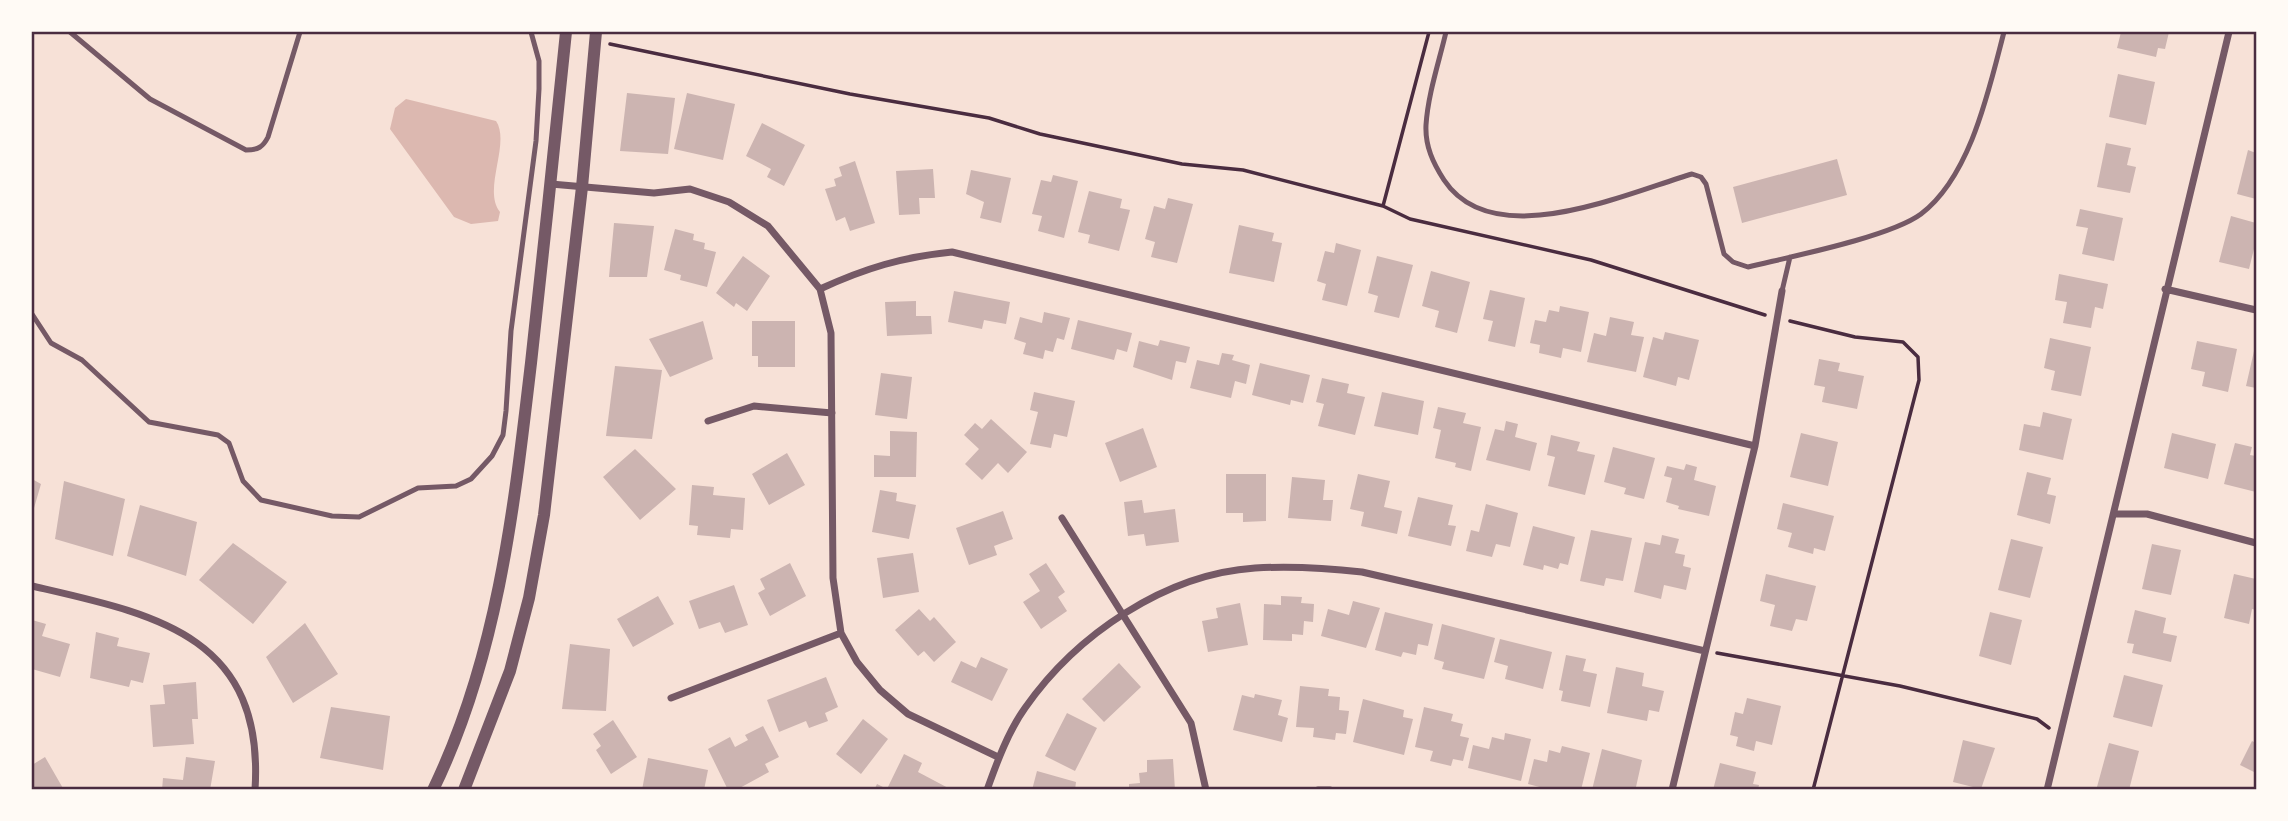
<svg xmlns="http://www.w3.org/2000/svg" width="2288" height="821" font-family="Montserrat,sans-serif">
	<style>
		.water { fill: #dcb8b0 }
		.building { fill: #ccb4b1 }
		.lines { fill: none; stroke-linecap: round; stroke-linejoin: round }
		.path { stroke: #4a2c40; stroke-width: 3.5 }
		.service { stroke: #755966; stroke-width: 5 }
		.minor { stroke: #755966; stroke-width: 7 }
		.tertiary { stroke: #755966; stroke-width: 12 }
		.neatline { fill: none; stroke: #4a2c40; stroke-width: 2.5 }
	</style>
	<rect width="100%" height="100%" fill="#f7e1d7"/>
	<path class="water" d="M406 99 496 121C511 143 482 190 500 212L498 221 471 224 454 217 390 129 395 108Z"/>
	<path class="building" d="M2121 32H2169L2165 49 2158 48 2156 57 2117 48Z
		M2118 74 2155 82 2146 125 2109 117Z
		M627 93 675 98 668 154 620 151Z
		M687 93 735 104 723 160 674 149Z
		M762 123 805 145 784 186 767 177 771 169 746 156Z
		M2106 143 2131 148 2127 165 2136 167 2130 193 2097 187Z
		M2248 150 2256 153V199L2237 194Z
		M1837 159 1847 195 1742 223 1733 187Z
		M855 161 875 223 850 231 845 217 836 221 825 189 836 186 834 179 842 176 839 167Z
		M933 169 935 198H919L920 214 899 215 896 171Z
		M971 170 1011 178 1001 223 980 218 984 202 966 194Z
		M1053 175 1078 181 1064 238 1038 231 1042 216 1032 214 1041 180 1051 182Z
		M1089 191 1122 199 1120 208 1130 210 1119 251 1088 243 1090 235 1078 232Z
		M1168 198 1193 204 1177 263 1151 257 1155 242 1145 239 1154 206 1165 209Z
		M2080 209 2123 218 2114 261 2082 254 2088 228 2076 226Z
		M2231 216 2256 223V241L2249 269 2219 262Z
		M614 223 654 226 647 277H609Z
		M1239 225 1274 233 1272 241 1282 243 1274 282 1229 273Z
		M675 229 694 234 693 240 705 243 704 249 716 252 707 287 680 280 681 275 664 270Z
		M1336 243 1361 250 1347 306 1322 300 1326 284 1317 281 1325 251 1334 253Z
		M743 256 770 276 747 311 736 303 734 307 716 293Z
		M1377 256 1413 265 1399 318 1374 312 1378 296 1368 293Z
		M1431 271 1470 282 1457 333 1435 327 1439 311 1422 306Z
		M2059 274 2108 284 2103 309 2095 307 2091 328 2063 323 2067 302 2055 300Z
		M1490 290 1525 298 1515 347 1488 341 1493 321 1483 319Z
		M954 291 1010 302 1006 324 984 320 982 329 948 322Z
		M916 301V316H931L932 334 887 336 885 302Z
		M1560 306 1589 312 1581 352 1563 348 1561 358 1539 353 1540 345 1530 343 1535 320 1546 322 1549 310 1559 312Z
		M1044 312 1070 318 1064 340 1057 338 1053 352 1045 350 1043 359 1023 354 1026 343 1014 339 1020 317 1042 323Z
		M1610 317 1634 322 1631 335 1644 337 1636 372 1587 362 1594 333 1606 336Z
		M1078 320 1132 333 1127 352 1117 349 1114 360 1071 349Z
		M703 321 713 359 670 377 649 339Z
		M752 321H795V367H758V356H752Z
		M1665 332 1699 340 1689 380 1678 377 1676 386 1643 377 1653 337 1663 340Z
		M2050 338 2091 347 2081 396 2051 390 2055 371 2044 368Z
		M1160 340 1190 347 1186 363 1176 361 1172 380 1133 367 1139 341 1158 346Z
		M2197 341 2237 349 2228 392 2202 386 2205 372 2191 369Z
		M2254 351H2256V388L2246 386Z
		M1222 353 1234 355 1232 360 1250 365 1246 384 1235 381 1231 398 1190 388 1197 360 1219 365Z
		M1819 359 1840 363 1838 371 1864 376 1857 409 1822 402 1825 387 1814 385Z
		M1260 363 1310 375 1303 403 1291 400 1290 405 1252 395Z
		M615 366 662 370 652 439 606 436Z
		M881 373 912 377 907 419 875 415Z
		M1322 378 1349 384 1347 393 1365 397 1355 435 1318 426 1324 404 1316 402Z
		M1034 392 1075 401 1067 437 1054 434 1051 448 1030 444 1038 412 1030 410Z
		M1382 392 1424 401 1418 435 1374 426Z
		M1438 407 1466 413 1463 423 1481 427 1471 471 1455 467 1456 463 1435 458 1441 430 1433 428Z
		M2043 412 2072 419 2063 460 2019 450 2024 424 2040 427Z
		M991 419 1027 452 1008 473 998 463 982 480 965 464 979 449 964 435 975 423 982 429Z
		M1506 421 1518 424 1515 437 1537 443 1530 471 1486 460 1495 429 1504 431Z
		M1143 428 1157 467 1120 482 1105 443Z
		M890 431 917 432 916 477H874V455L890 456Z
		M1801 433 1838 442 1828 486 1790 477Z
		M2172 433 2216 444 2208 479 2164 468Z
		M1551 435 1580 442 1577 451 1595 455 1585 495 1548 486 1555 457 1547 455Z
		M2235 443 2252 447 2250 455 2256 456V492L2224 484Z
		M1613 447 1655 458 1644 499 1624 494 1626 488 1604 482Z
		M635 449 676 489 640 520 603 477Z
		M787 453 805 485 769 505 752 474Z
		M1686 464 1697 467 1694 480 1716 486 1709 516 1678 509 1679 506 1666 502 1672 478 1664 476 1667 466 1684 470Z
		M2027 472 2051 478 2047 494 2056 496 2050 524 2017 515Z
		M1226 474H1266V521L1243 522V513H1226Z
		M1358 474 1390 481 1384 507 1402 511 1397 534 1361 526 1364 512 1350 509Z
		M1292 477 1325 480 1323 500H1333L1331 521 1288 518Z
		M32 479 41 484 32 515Z
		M64 481 125 499 113 556 55 539Z
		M692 485 714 487 713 495 745 498 743 530 731 529 730 538 697 535 698 526 689 525Z
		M880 490 897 493 896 501 916 505 909 539 872 532Z
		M1418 497 1453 505 1448 525 1456 526 1451 546 1408 536Z
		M1142 500 1144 513 1175 509 1179 542 1146 546 1144 534 1128 536 1124 502Z
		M1783 503 1834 516 1825 551 1814 548 1813 554 1788 547 1792 533 1777 529Z
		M1486 504 1518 513 1510 547 1496 544 1492 557 1466 551 1471 530 1479 532Z
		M140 505 197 522 186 576 127 556Z
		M1003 511 1013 539 994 546 997 555 969 565 956 528Z
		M1533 526 1575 537 1568 565 1560 563 1558 569 1544 565 1543 570 1523 565Z
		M1591 530 1632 538 1623 581 1606 578 1604 586 1580 581Z
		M1662 535 1679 539 1675 553 1685 555 1683 566 1691 568 1686 590 1664 585 1661 599 1634 592 1645 542 1660 545Z
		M2011 539 2043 547 2030 598 1998 590Z
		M233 543 287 582 253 624 199 580Z
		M2152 544 2181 550 2171 595 2142 589Z
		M913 553 919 592 883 598 877 558Z
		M790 563 806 596 770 616 758 593 765 589 760 579Z
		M1046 563 1065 592 1058 597 1067 611 1041 629 1023 602 1040 591 1029 574Z
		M1766 574 1816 586 1807 621 1796 619 1792 631 1770 626 1775 605 1760 601Z
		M2234 574 2256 579V610L2252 609 2249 624 2224 618Z
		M734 585 748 625 725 633 720 622 699 629 689 601Z
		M658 596 674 624 633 647 617 619Z
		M1281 596 1302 597 1301 603 1314 604 1313 622 1304 621 1303 635 1292 634V641L1263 640 1264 604 1281 605Z
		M1353 601 1380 608 1366 648 1321 636 1328 609 1349 615Z
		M1240 603 1248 645 1208 652 1202 621 1218 618 1216 608Z
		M919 609 930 621 934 617 956 642 934 662 924 651 918 656 895 630Z
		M2135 610 2166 618 2163 633 2177 636 2171 662 2132 653 2134 644 2127 643Z
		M1385 612 1433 624 1428 646 1418 644 1416 655 1403 652 1401 657 1375 650Z
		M1990 612 2022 620 2011 665 1979 656Z
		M32 620 46 624 42 636 70 644 60 677 32 669Z
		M305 623 338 674 293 703 266 657Z
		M1442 624 1495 638 1484 679 1442 669 1444 662 1434 659Z
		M96 632 119 638 117 646 150 653 143 683 131 680 129 687 90 678Z
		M1500 639 1552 652 1543 689 1505 679 1508 666 1494 662Z
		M570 644 610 649 606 711 562 709Z
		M1566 655 1586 659 1583 671 1597 674 1590 707 1561 701 1563 691 1559 690Z
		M981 657 1008 669 992 701 951 682 961 661 976 668Z
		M1119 663 1141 687 1104 722 1082 699Z
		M1616 667 1644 673 1642 686 1664 691 1659 712 1649 710 1647 721 1607 713Z
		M2124 675 2163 685 2152 727 2113 717Z
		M826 677 838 707 825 713 828 721 809 728 806 721 779 732 767 700Z
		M196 682 198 719H192L194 744 153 747 150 705 165 704 163 685Z
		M1300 686 1329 689 1328 696 1340 697 1339 710 1349 711 1346 734 1336 733 1335 740 1313 737 1314 728 1296 727Z
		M1255 694 1282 700 1278 715 1288 718 1282 742 1233 730 1242 695 1254 698Z
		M1747 698 1781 706 1772 745 1756 741 1754 751 1736 746 1738 737 1730 735 1735 712 1743 714Z
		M1363 699 1404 710 1403 717 1413 719 1404 755 1353 742Z
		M331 707 390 716 383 770 320 758Z
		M1424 707 1453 714 1451 721 1463 724 1460 736 1469 738 1463 761 1453 759 1451 766 1430 761 1433 751 1415 747Z
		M1067 713 1097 728 1075 771 1045 756Z
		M863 719 888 739 861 774 836 754Z
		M613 720 637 757 611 774 596 750 601 746 593 734Z
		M763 726 779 757 765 764 769 772 736 790H728L708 749 730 737 735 747 748 740 745 735Z
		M1505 733 1531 739 1521 781 1468 768 1473 745 1489 749 1492 737 1504 740Z
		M1963 740 1995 748 1981 789 1953 782Z
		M2252 741 2256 743V773L2240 765Z
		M2109 743 2139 751 2129 790 2097 787Z
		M1562 746 1590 753 1581 790H1551L1528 784 1534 759 1547 762 1549 750 1560 753Z
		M1602 749 1642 760 1636 787 1643 790H1592Z
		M904 754 922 763 918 772 952 790H874L877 784 887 789Z
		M45 757 64 790H32V765Z
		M186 757 215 761 210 790H162L163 778 183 780Z
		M648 758 708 770 704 790H642Z
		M1173 759 1175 790H1129V784L1140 783 1139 773 1147 772V760Z
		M1720 763 1756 772 1753 784 1759 785 1758 790H1713Z
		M1037 771 1076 782 1075 790H1032Z"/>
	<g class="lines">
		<path class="path" d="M610 44 850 94 989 118 1040 134 1182 164 1243 170 1383 206 1410 219 1591 260 1765 315
			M1383 206 1429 32
			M1790 321 1855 337 1903 342 1918 357 1919 380 1813 790
			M1717 653 1900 686 2037 719 2049 728"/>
		<path class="service" d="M70 32 150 99 246 150C258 150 263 147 268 137L300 32
			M1446 32C1439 62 1428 94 1426 125 1425 146 1433 163 1444 180 1493 254 1624 194 1692 174L1701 177 1706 184 1724 254 1733 262 1748 267C1789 257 1890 237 1921 214 1971 176 1989 89 2004 32
			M1782 291 1790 257
			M32 314 51 343 82 360 149 422 218 435 229 443 243 481 261 500 332 516 359 517 418 488 456 486 471 479 492 456 503 435 506 411 511 331 536 141 539 89V61L531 32"/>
		<path class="minor" d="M551 184 654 193 690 189 729 202 768 226 820 289 831 333 833 578 841 633 857 662 880 690 908 714 998 757
			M820 289C866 268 902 257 952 252L1755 446
			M2165 289 2256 310
			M708 421 754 406 832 413
			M2115 514H2147L2256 543
			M1062 518 1191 723 1206 790
			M32 586C153 614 265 634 255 790
			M671 698 841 633
			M987 790C997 762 1008 732 1025 708 1076 635 1165 574 1255 568 1291 566 1327 568 1362 572L1705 651
			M1318 790H1330
			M1672 790 1755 446 1782 291
			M2047 790 2229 32"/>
		<path class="tertiary" d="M433 790C498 656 514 508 531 363 543 253 555 142 566 32
			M464 790 510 671 529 598 544 515 582 187 596 32"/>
	</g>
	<rect width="2288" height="821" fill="none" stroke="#fffaf5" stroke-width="66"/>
	<rect x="33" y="33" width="2222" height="755" class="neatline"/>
</svg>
